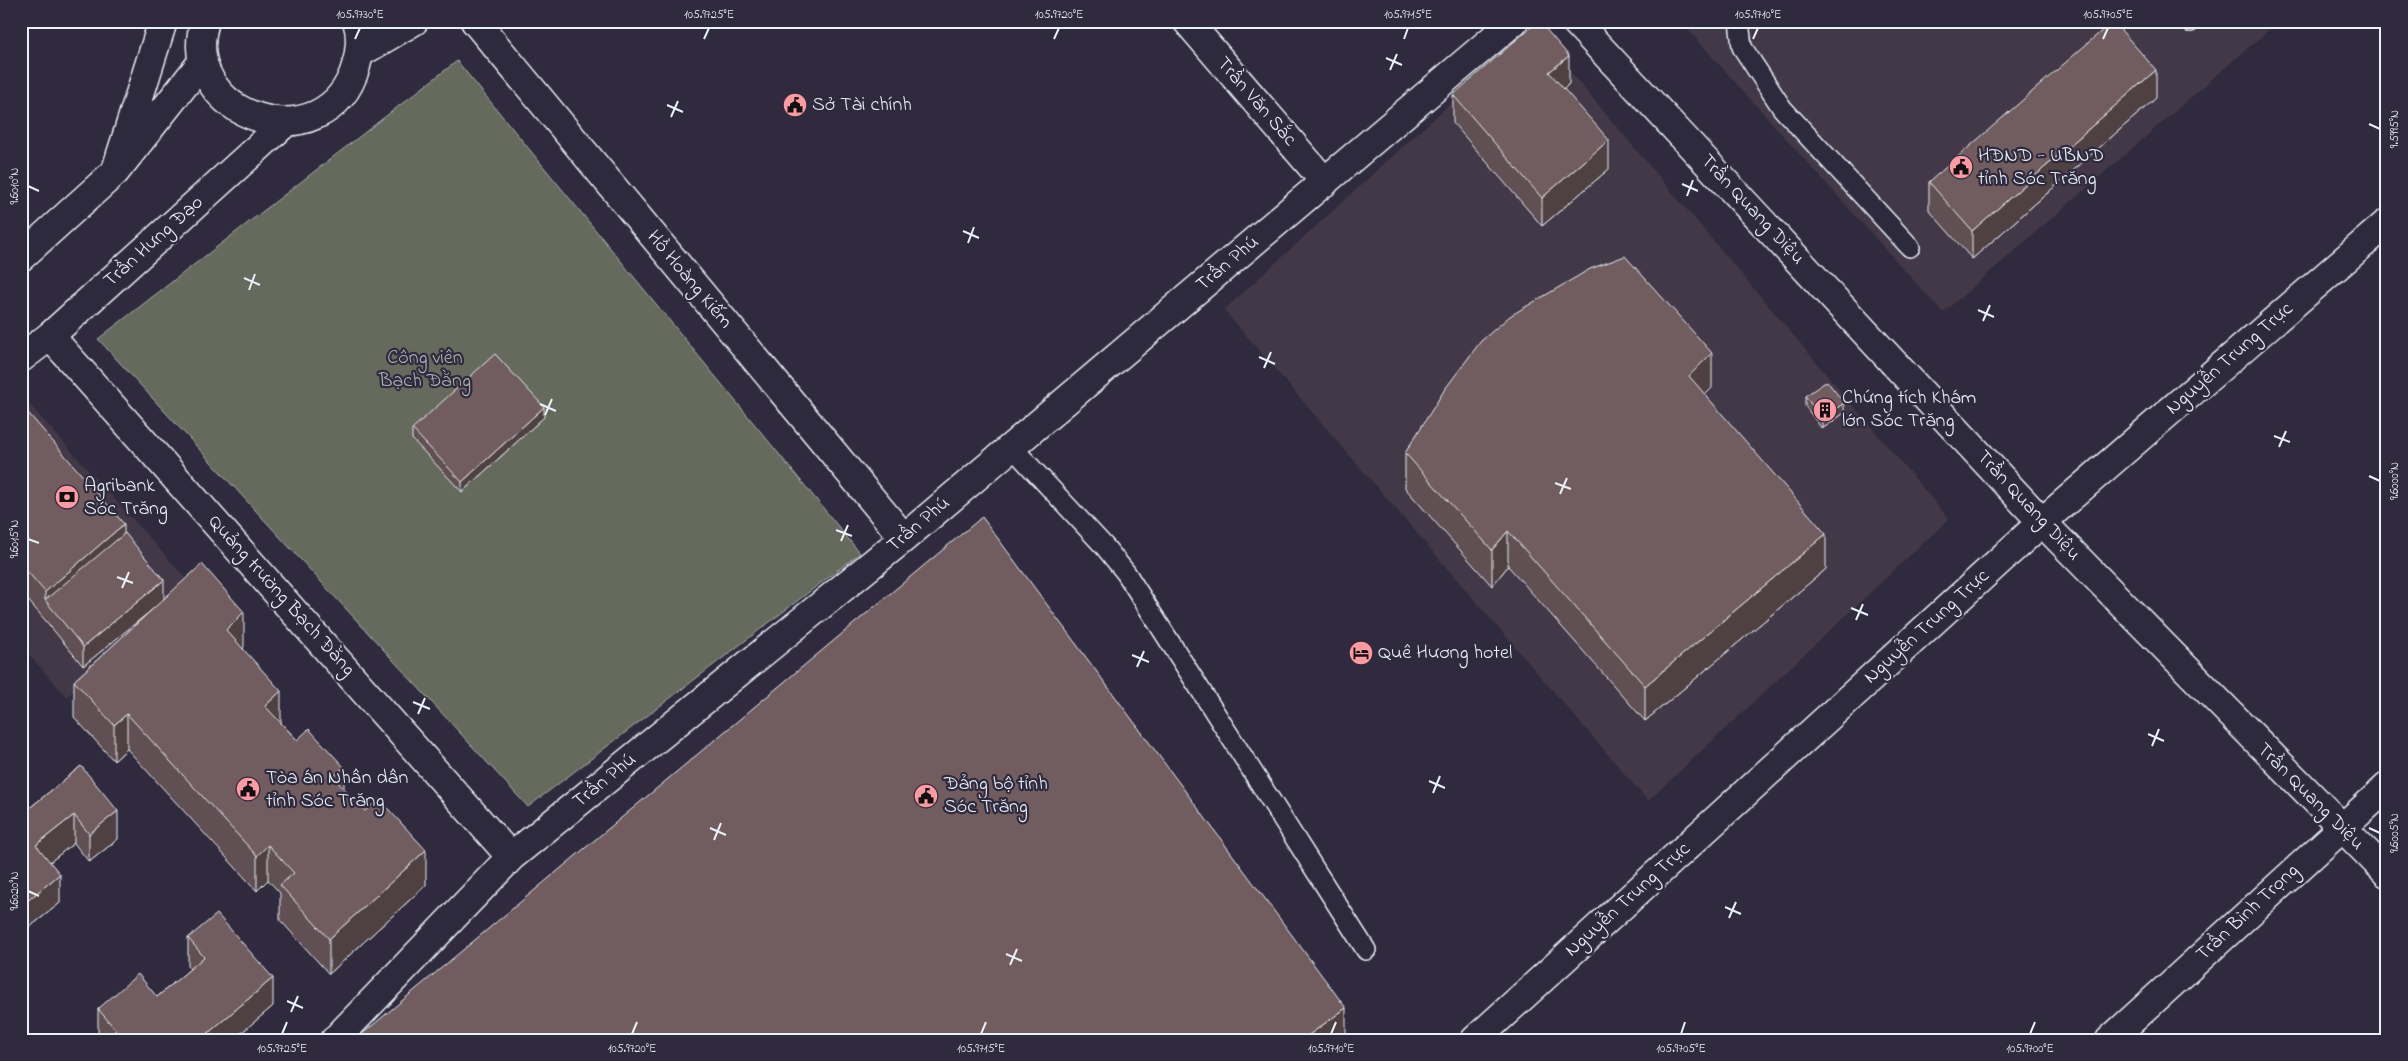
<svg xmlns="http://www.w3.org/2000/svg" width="2408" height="1061" font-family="'Indie Flower',sans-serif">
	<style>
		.built { fill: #433947 }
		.green { fill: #656b5d; stroke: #a6aeaa }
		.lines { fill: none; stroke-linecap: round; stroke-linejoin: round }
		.service-casing { stroke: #e8f1f8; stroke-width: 22 }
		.minor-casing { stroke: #e8f1f8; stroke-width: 31 }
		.tertiary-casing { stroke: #e8f1f8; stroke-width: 31 }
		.primary-casing { stroke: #e8f1f8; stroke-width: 31 }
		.service { stroke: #2f2a3d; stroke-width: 19 }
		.minor { stroke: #2f2a3d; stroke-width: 28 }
		.tertiary { stroke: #2f2a3d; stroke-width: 28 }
		.primary { stroke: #2f2a3d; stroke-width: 28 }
		.wall { fill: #614f52; stroke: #e8f1f8 }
		.shaded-wall { fill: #4f4042; stroke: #e8f1f8 }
		.building { fill: #715c5f; stroke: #e8f1f8 }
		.ticks { fill: none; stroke: #e8f1f8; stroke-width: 2 }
		.labels { text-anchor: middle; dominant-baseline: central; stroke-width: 4.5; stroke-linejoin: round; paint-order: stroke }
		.street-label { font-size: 20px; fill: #e8f1f8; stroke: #2f2a3d }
		.poi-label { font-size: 20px; fill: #e8f1f8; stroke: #2f2a3d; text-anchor: start }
		.park-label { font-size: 20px; fill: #adb5b2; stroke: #2f2a3d }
		.neatline { fill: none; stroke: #e8f1f8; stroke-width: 2 }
		.ticks-label { font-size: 12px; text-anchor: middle; fill: #e8f1f8 }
	</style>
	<rect width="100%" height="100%" fill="#2f2a3d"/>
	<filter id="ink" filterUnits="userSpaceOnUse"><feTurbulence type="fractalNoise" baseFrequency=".02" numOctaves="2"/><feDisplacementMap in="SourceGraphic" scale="10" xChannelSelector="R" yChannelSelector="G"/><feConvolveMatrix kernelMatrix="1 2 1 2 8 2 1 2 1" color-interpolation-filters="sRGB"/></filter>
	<g filter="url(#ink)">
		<path class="built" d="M1680 21H2279L1943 313Z
			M1533 28 1949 519 1648 801 1224 310Z
			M28 403 192 585 67 697 21 646V409Z"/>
		<path class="green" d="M457 61 860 553 528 807 98 339Z"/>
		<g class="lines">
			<g class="service-casing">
				<path id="service" d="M1739 21 1742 47 1782 108 1910 247
					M2190 21V22
					M1012 447 1105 547 1126 573 1366 950"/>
			</g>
			<g class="minor-casing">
				<path id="minor" d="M475 21 904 538
					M1187 21 1325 182
					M1575 21 2042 522 2387 873
					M50 336 511 857
					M335 1040 511 857 904 538 1514 21
					M2110 1040 2387 787"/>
			</g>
			<g class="tertiary-casing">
				<path id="tertiary" d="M116 170 163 21
					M1475 1040 2042 522 2387 223"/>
			</g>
			<g class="primary-casing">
				<path id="primary" d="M205 21C175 118 327 166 356 66 360 53 362 35 357 21
					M360 53 414 21
					M21 257 115 172 203 61
					M21 358 50 336 285 123"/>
			</g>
			<use href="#service" class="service"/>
			<use href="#minor" class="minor"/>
			<use href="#tertiary" class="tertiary"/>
			<use href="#primary" class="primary"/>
		</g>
		<path class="wall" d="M1569 84 1564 89 1609 169 1542 226 1453 123V95Z
			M2156 98 1972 259 1929 210V182Z
			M1712 388 1705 395 1826 569 1645 721 1508 566 1492 586 1405 488V453Z
			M1805 396 1844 413 1822 429 1805 406Z
			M21 409 124 533 164 599 244 647 243 648 281 723 344 789 426 885 329 974 280 920V893L268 880 257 891 127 749 114 761 74 717V681L154 608 83 666 45 620 21 592Z
			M544 417 462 492 412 439V429Z
			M81 766 118 839 89 862 74 843 50 862 60 903 21 934V815Z
			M188 938 273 1006 233 1040H100L98 1037V1009L157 997 190 969 188 966Z"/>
		<path class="shaded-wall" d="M1569 56V84L1549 100V72Z
			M2156 70V98L1972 259V231Z
			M1609 140V169L1542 226V198Z
			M1712 353V388L1689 411V376Z
			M1844 403V413L1822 429V419Z
			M544 407V417L462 492V482Z
			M124 524V552L45 600V592Z
			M1508 531V566L1492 586V550Z
			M1826 534V569L1645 721V686Z
			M164 580V600L83 666V647Z
			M244 612V647L226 665V630Z
			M281 691V726L265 706Z
			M127 714V749L114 761V725Z
			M344 767V802L333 777Z
			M118 811V839L89 862V834Z
			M74 815V843L36 873V845Z
			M268 845V880L257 891V856Z
			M426 850V885L329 974V939Z
			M60 874V903L21 934V906Z
			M273 978V1006L233 1040H200Z
			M1346 1008V1040H1302Z"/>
		<path class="building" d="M1538 21H1539L1569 56 1549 72 1609 140 1542 198 1453 95Z
			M2113 21 2156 70 1972 231 1929 182Z
			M1625 256 1712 353 1689 376 1826 534 1645 686 1508 531 1492 550 1405 453 1445 389 1481 341 1510 316 1590 269Z
			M495 354 544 407 462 482 412 429Z
			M1827 381 1844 403 1822 419 1805 396Z
			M23 407 124 524 45 592 21 564V409Z
			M982 517 1346 1008 1302 1040H355Z
			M125 533 164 580 83 647 45 600Z
			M202 564 244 612 226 630 281 691 265 706 297 740 309 729 344 767 333 777 365 811 379 799 426 850 329 939 280 885 294 873 268 845 257 856 127 714 114 725 74 681Z
			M81 766 118 811 89 834 74 815 36 845 60 874 21 906V815Z
			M217 914 273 978 200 1040H104L116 1030 98 1009 138 974 157 997 204 957 188 938Z"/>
	</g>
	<path class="ticks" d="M355 39 360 28M704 39 709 28M1054 39 1059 28M1404 39 1408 28M1753 39 1758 28M2103 39 2108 28M1386 58 1402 65M1390 70 1397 54M667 105 683 112M671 117 678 101M2369 124 2380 129M1682 184 1698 191M28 186 39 191M1687 196 1693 180M963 231 979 238M968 243 974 227M244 278 260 285M249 290 255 274M1978 310 1994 317M1983 321 1990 305M1259 357 1275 364M1264 368 1271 352M540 404 556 411M545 415 552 399M2274 436 2290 442M2279 447 2286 431M2369 476 2380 481M1555 483 1571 489M1560 494 1567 478M836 530 852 536M28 539 39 543M841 541 848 525M117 577 133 583M122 588 129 572M1851 608 1868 615M1856 620 1863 604M1132 655 1149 662M1137 667 1144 651M413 702 430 709M418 714 425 698M2148 734 2164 741M2152 746 2159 729M1429 781 1445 788M1433 793 1440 776M710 828 726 835M2369 828 2380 833M714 840 721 823M28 891 39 896M1725 907 1741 914M1729 918 1736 902M1006 954 1022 961M1010 965 1017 949M287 1001 303 1008M291 1012 298 996M282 1034 287 1022M632 1034 637 1022M981 1034 986 1022M1331 1034 1336 1022M1681 1034 1685 1022M2030 1034 2035 1022"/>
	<defs>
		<g id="civic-disc" transform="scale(1.25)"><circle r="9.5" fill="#ff9aa2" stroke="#2f2a3d"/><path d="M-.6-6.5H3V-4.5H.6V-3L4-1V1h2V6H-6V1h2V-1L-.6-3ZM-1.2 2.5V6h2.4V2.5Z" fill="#111"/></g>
		<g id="building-disc" transform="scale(1.25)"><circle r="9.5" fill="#ff9aa2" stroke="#2f2a3d"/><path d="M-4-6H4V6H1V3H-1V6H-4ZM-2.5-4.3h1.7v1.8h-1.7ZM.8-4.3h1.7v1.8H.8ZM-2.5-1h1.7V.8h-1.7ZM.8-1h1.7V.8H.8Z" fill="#111"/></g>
		<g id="bank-disc" transform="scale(1.25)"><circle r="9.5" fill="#ff9aa2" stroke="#2f2a3d"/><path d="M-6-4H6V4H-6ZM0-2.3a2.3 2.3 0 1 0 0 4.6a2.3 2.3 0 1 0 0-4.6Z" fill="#111"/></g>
		<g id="hotel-disc" transform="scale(1.25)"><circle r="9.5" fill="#ff9aa2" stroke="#2f2a3d"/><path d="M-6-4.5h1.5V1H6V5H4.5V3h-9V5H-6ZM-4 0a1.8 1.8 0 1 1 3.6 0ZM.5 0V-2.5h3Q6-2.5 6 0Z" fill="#111"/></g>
	</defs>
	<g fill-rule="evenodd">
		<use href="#civic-disc" x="795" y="105"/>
		<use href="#civic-disc" x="1961" y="167"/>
		<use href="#building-disc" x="1825" y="410"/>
		<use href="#bank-disc" x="67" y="497"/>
		<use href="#hotel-disc" x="1361" y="653"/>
		<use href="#civic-disc" x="248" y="789"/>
		<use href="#civic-disc" x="926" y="796"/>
	</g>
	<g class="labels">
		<g class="street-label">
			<text transform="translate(1256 102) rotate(49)">Trần Văn Sắc</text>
			<text transform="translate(1752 210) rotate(47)">Trần Quang Diệu</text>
			<text transform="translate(154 242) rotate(-42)">Trần Hưng Đạo</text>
			<text transform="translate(1228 264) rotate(-40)">Trần Phú</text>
			<text transform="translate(689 280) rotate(50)">Hồ Hoàng Kiếm</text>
			<text transform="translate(2230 359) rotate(-41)">Nguyễn Trung Trực</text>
			<text transform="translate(2028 506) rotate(47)">Trần Quang Diệu</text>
			<text transform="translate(919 525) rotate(-40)">Trần Phú</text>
			<text transform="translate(281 596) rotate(48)">Quảng trường Bạch Đằng</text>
			<text transform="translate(1927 627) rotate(-42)">Nguyễn Trung Trực</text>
			<text transform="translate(605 781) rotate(-39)">Trần Phú</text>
			<text transform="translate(2310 797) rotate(45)">Trần Quang Diệu</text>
			<text transform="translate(1628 900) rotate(-42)">Nguyễn Trung Trực</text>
			<text transform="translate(2248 913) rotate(-43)">Trần Bình Trọng</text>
		</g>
		<g class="poi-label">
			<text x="812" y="105">Sở Tài chính</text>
			<text x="1978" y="156">HĐND - UBND<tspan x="1978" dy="23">tỉnh Sóc Trăng</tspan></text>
			<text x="1842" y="398">Chứng tích Khám<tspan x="1842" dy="23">lớn Sóc Trăng</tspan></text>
			<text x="84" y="486">Agribank<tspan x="84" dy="23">Sóc Trăng</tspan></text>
			<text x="1378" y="653">Quê Hương hotel</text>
			<text x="266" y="778">Tòa án Nhân dân<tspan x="266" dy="23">tỉnh Sóc Trăng</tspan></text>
			<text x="944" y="784">Đảng bộ tỉnh<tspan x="944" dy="23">Sóc Trăng</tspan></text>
		</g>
		<g class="park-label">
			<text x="425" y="358">Công viên<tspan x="425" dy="23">Bạch Đằng</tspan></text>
		</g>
	</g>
	<rect width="2408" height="1061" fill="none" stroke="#2f2a3d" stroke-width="55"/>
	<rect x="28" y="28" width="2352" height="1006" class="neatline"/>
	<g class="ticks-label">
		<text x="360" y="18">105.9730°E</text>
		<text x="709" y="18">105.9725°E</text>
		<text x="1059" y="18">105.9720°E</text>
		<text x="1408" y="18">105.9715°E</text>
		<text x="1758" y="18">105.9710°E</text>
		<text x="2108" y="18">105.9705°E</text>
		<text transform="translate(2394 129) rotate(-90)" y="4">9.5995°N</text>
		<text transform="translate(14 186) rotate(-90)" y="4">9.6010°N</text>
		<text transform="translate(2394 481) rotate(-90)" y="4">9.6000°N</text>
		<text transform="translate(14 539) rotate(-90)" y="4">9.6015°N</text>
		<text transform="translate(2394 833) rotate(-90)" y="4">9.6005°N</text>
		<text transform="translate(14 891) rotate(-90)" y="4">9.6020°N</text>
		<text x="282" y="1052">105.9725°E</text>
		<text x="632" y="1052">105.9720°E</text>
		<text x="981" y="1052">105.9715°E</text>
		<text x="1331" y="1052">105.9710°E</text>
		<text x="1681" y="1052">105.9705°E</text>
		<text x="2030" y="1052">105.9700°E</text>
	</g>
</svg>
